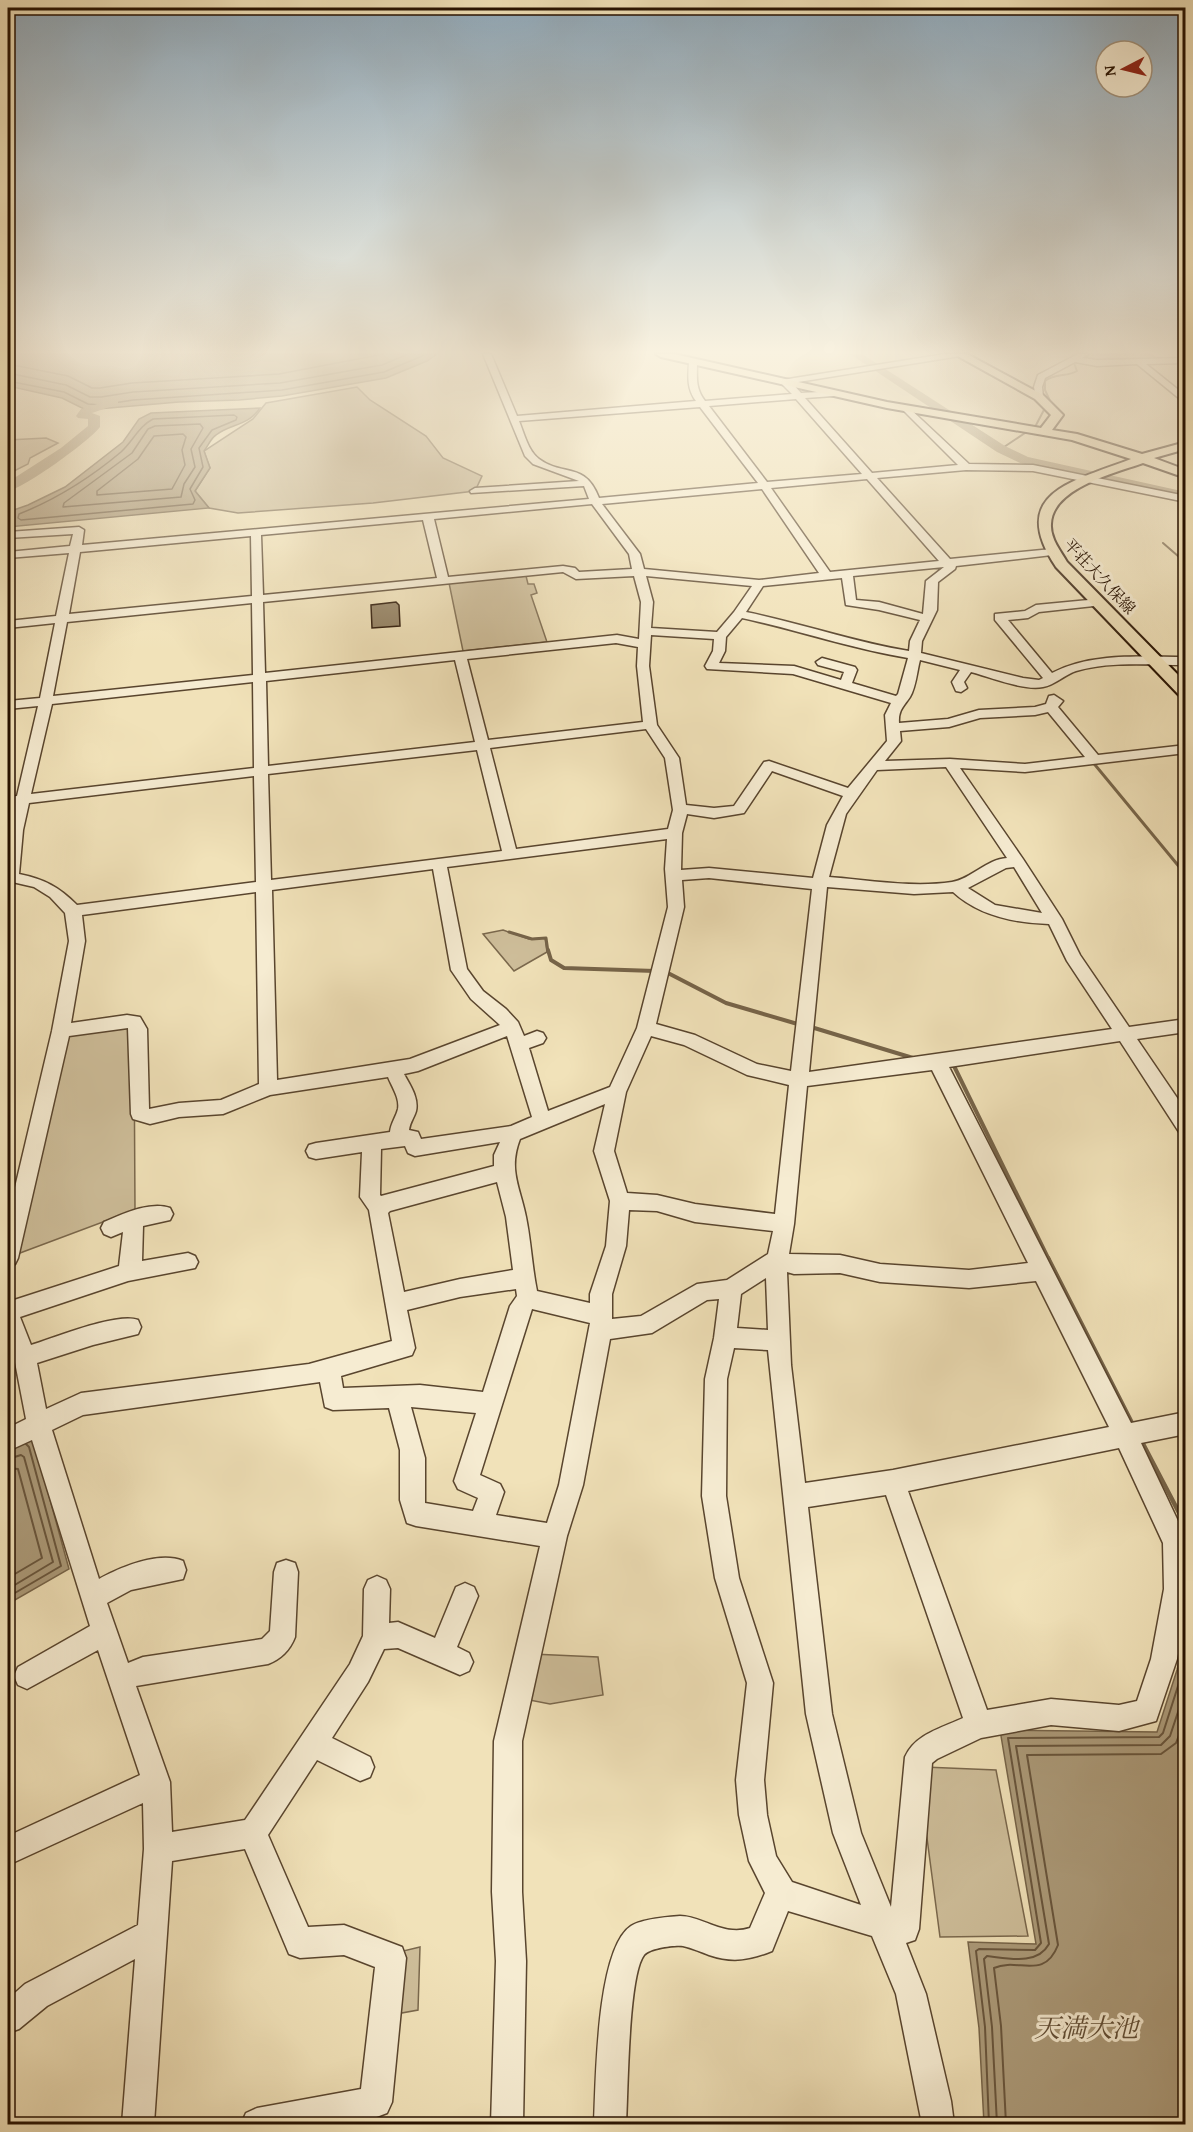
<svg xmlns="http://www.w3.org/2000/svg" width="1193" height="2132" font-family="'Gentium Book Plus','Noto Serif JP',serif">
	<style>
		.green { fill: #cebe9a; stroke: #7a684d; stroke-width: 1.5 }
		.water { fill: #ac9b7a; stroke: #766449; stroke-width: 1.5 }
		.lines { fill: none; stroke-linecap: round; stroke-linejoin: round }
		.shore-far1 { stroke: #69563d; stroke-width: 1.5 }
		.shore { stroke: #69563d; stroke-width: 2 }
		.stream-far3 { stroke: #766449; stroke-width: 2 }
		.stream-far2 { stroke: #766449; stroke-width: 3 }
		.stream-far1 { stroke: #766449; stroke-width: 4 }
		.stream { stroke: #766449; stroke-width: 4.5 }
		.river { fill: #ac9b7a; fill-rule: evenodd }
		.building { fill: #907e60; stroke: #261100; stroke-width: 1.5 }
		.minor-casing { stroke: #59452e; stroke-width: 3 }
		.major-casing { stroke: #261100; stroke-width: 4 }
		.minor { fill: #f6ecd2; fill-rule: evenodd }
		.major { fill: #f1e2b9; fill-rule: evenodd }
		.labels { text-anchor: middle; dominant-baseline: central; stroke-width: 6; stroke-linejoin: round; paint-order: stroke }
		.far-street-label { font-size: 16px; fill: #261100; stroke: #f6ecd2 }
		.near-water-label { font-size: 26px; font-style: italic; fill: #624f37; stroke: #f6ecd2 }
	</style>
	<rect width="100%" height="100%" fill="#f1e2b9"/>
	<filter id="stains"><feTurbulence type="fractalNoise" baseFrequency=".00333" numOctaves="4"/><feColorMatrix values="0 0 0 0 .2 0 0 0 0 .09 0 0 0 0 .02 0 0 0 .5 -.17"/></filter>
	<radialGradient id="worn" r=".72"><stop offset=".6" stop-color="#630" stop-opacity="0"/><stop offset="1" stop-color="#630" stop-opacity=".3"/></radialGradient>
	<path class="green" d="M1090 354H1150L1158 359 1102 361 1085 359Z
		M357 387 370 400 426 436 443 458 482 476 475 491 373 503 238 513 209 508 195 491 210 468 204 451 253 419 266 403Z
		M46 438 58 443 30 458 28 464 8 474V440Z
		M526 576 528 584H534L537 593 531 595 547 642 463 651 449 583Z
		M503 930 529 939 545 938 547 952 514 971 483 934Z
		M125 1024 134 1034 135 1210 12 1256 63 1033Z
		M532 1654 598 1657 603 1695 550 1704 519 1698Z
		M924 1767 996 1770 1028 1936 940 1937 922 1800Z
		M420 1947 418 2010 396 2014 403 1951Z"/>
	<path class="water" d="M8 354H437L427 361 386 378 282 396 239 400 179 402 86 410 62 398 8 386Z
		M260 408C247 427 231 423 216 435 211 438 208 446 204 451L210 468 195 491 209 508 8 527V512L28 505 65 487 123 442 139 419 151 413Z
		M26 1438H31L34 1441 69 1569 8 1604V1447Z
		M1185 1635V2124H984L979 2028 968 1942 1036 1944 1000 1730 1157 1732 1177 1670Z"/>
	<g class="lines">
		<path class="shore-far1" d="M8 364 68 376 92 388H100L132 383 279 374 384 354
			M8 373 66 385 90 397H101L133 392 280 383 382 365 408 354
			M8 381 64 392 88 404 101 405 133 400 282 390 384 372 427 354
			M234 415 237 417 236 420 212 430 199 448 203 467 190 489 195 500 193 504 21 520 18 518 19 514C57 499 90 478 121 452 133 441 139 426 153 419Z
			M200 424 203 428 191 449 195 467 184 484 181 497 63 507 64 503 132 453 148 429 155 426Z
			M183 434 186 437 182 450 185 465 172 489 97 495V491L138 459 154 436Z"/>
		<path class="shore" d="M8 1459 21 1455 24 1457 53 1562 8 1589
			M8 1468 18 1469 42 1558 8 1578
			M8 1597 61 1566 29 1447 26 1444
			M989 2124 985 2027 976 1951 979 1949 1035 1950 1041 1943 1008 1738 1159 1737 1163 1733 1186 1661
			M997 2124 992 2027 984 1959 987 1956C1007 1958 1037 1966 1049 1944L1016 1746 1161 1745 1170 1736 1186 1688
			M1006 2124 1001 2026 994 1968C1018 1957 1044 1981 1058 1945L1027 1755 1161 1754 1176 1743 1186 1717"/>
		<path class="stream-far3" d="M1051 403 1045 390V381C1055 373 1067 377 1077 371L1074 363 1089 354
			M1035 427 1046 406
			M1001 449 1028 431
			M1163 543 1186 563"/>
		<path class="stream-far2" d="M1091 760 1186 875
			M509 932 532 939 546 938 548 952"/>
		<path class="stream-far1" d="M548 950 551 960 564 968 655 971
			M666 972 726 1003 801 1025
			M811 1027 913 1058
			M954 1066 1049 1260"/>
		<path class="stream" d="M1048 1258 1133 1425
			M1141 1440 1186 1526"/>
		<path class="river" d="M850 354H862L1005 446 1028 457 1186 492V500L1020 463 997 452Z
			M114 399 118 400V404L92 413 100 416V427C88 442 26 487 8 491V482L61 448 88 426V419L78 418 76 416 81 409Z"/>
	</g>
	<path class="building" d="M396 602 399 605 400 626 372 628 371 605Z"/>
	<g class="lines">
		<g class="minor-casing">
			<path id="minor" d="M483 354H491L517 416 696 401C687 389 688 377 689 362L693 359 697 362C697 377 695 388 705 401L792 394 782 384V380L945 354H964L960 356 792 383 801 393 837 391 838 393 834 396 805 398 872 473 958 465 902 409 907 406 969 464 1033 465 1186 496V502L1033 471 966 470 877 478 950 559 1052 549 1058 552 1052 555 956 566 955 569 938 582 937 610 922 641 921 653 1023 678 1039 680 1043 678 995 620V614L1025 611 1036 605 1099 599 1103 601V605L1039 612 1028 618 1008 620 1052 673C1092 652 1142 657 1186 657V665C1150 665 1110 661 1076 671 1064 675 1055 685 1043 687 1024 691 990 677 971 672L964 682 967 688 961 692 956 691 952 682 960 670 920 660C917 671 916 687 910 697 904 706 898 710 899 723L948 719 979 710 1035 707 1046 704 1049 696 1054 695 1063 701 1058 707 1098 755 1186 745V753L1025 772 960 768 1023 859 1062 919 1080 955 1129 1027 1186 1019V1032L1137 1039 1186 1111V1134L1179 1132 1120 1041 949 1067 1131 1423 1186 1412V1434L1141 1443 1186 1538V1612L1177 1659 1156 1721 1119 1731 1051 1725 981 1738 937 1759 932 1763 919 1929 915 1940 906 1943 926 1994 951 2101 954 2124H922L896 1994 872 1936 788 1911 772 1951C750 1960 732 1963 709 1955 701 1952 692 1948 683 1946 674 1945 650 1948 644 1955 628 1976 628 2093 626 2124H594C596 2083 596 1949 631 1926 642 1919 666 1917 680 1916 702 1916 724 1937 750 1928L765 1893 749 1861 739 1815 736 1780 747 1683 715 1578 702 1496 705 1379 714 1338 719 1299 707 1300 652 1333 610 1339 583 1485 567 1536 522 1741V1892L526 1961 523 2124H491L496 1961 492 1892 494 1741 540 1546 416 1526 407 1523 400 1500V1450L389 1408 333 1410 325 1407 320 1382 83 1415 52 1430 99 1579C121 1567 159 1551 183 1561L186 1570 183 1579 131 1590 107 1603 128 1663 143 1657 262 1639 270 1631 274 1572 277 1563 286 1560 295 1563 298 1572 295 1637C290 1650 281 1659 268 1664L136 1686 170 1782 172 1832 245 1820 350 1664 363 1636 364 1589 368 1580 377 1576 386 1580 390 1589 389 1623 398 1622 435 1638 456 1587 465 1583 474 1587 478 1596 457 1647 469 1653 473 1662 469 1671 460 1675 398 1648 384 1649 368 1682 332 1738 370 1757 374 1767 370 1777 360 1781 317 1760 268 1835 308 1927 344 1925 402 1947 406 1958 392 2102 387 2113C343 2132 288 2124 241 2124L246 2113 257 2108 361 2089 375 1967 344 1955 300 1958 289 1954 245 1849 172 1861 154 2124H122L135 1959 47 2006 19 2029 8 2033V1999L25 1984 138 1925 144 1849 143 1803 8 1865V1836L140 1775 98 1650 27 1689 18 1685 14 1676 18 1667 90 1626 32 1440 8 1451V1428L26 1419 14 1357 8 1340V1302L119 1266 123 1232 111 1237 104 1234 101 1228 104 1222C123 1214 150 1201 170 1208L173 1214 170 1220 143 1226 142 1261 188 1253 195 1256 198 1262 195 1268 128 1281 20 1317 31 1345C54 1338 117 1312 138 1320L141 1327 138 1334 93 1345 37 1363 46 1409 81 1393 309 1364 392 1341 369 1210 360 1197 362 1152 316 1159 309 1157 306 1151 309 1145 316 1143 390 1132C391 1123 396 1117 398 1109 400 1098 392 1087 388 1077L270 1095 223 1114 179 1117 150 1124 133 1119 131 1114 128 1028 69 1036 18 1258 15 1264 8 1267V1217L52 1031 69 941 65 913 50 897 34 887 8 881V840L15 805H8V797L17 796 38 706 8 709V701L40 698 55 623 8 628V621L56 616 69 553 8 558V552L70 546 73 534 8 538V532L79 527 84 530 82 545 589 499 584 486 471 493 470 491 475 488 579 481 533 464 525 456ZM796 399 862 474 767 482 709 406ZM700 407 758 483 599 498C585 461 563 477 539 459 528 451 524 433 519 421ZM867 479 939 561 830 572 771 488ZM762 489 819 573 759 580 644 569 640 554 602 504ZM592 504 629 554 632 569 579 572 575 568 563 566 448 577 434 519ZM423 520 437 578 263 595 261 535ZM251 536 252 596 69 614 80 552ZM944 567 926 581 923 614 879 602 856 600 853 576ZM563 572 576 579 634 576 641 602 639 639 617 635 265 673 263 602ZM646 576 752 586 734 612 717 632 651 628 653 602ZM842 578 846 605 879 610 920 620 910 641 909 651C854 642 801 623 746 612L763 586ZM252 603 253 675 53 696 67 622ZM742 618C798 630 852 649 908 658L898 694 896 696 852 683 857 670 855 667 822 658 816 662 818 665 844 672 841 680 794 666 719 663 725 651 726 637ZM651 635 714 639 713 651 705 666 707 669 793 674 891 703 885 715 887 741 848 788 769 761 764 762 734 806 714 808 686 805 679 758 657 725 649 666ZM616 643 638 647 637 666 643 722 488 740 467 659ZM455 660 475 742 268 766 266 681ZM253 682 254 768 31 794 52 704ZM1048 712 1085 757 1025 764 950 759 885 761 901 741 900 731 949 727 980 718 1035 715ZM646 729 665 758 673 810 668 829 516 849 490 748ZM477 750 502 851 271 880 268 774ZM946 767 1007 858C987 859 971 879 952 882 912 888 869 880 829 877L846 814 877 770ZM772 771 843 796 827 825 813 878 709 868 681 870 682 833 687 814 714 818 744 813ZM254 776 256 882 77 905C59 887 44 879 19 874L23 830 29 803ZM667 839 665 869 668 907 637 1028 610 1087 548 1111 529 1048 543 1043 546 1038 543 1033 537 1031 524 1036 518 1022 506 1009 483 991 467 969 447 867ZM1014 867 1042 913 995 905 968 888 1006 868ZM433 869 451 970 471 999 500 1025 410 1059 277 1080 272 890ZM709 878 812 889 791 1071 757 1064 695 1035 656 1024 684 907 682 880ZM827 887 914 894 953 892C979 916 1015 923 1049 924L1067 961 1112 1029 809 1072ZM256 892 259 1084 221 1100 179 1103 149 1109 147 1029 140 1017 127 1015 71 1023 85 941 82 915ZM507 1036 532 1117 511 1126 421 1139 418 1132 409 1130C410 1122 414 1118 416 1111 419 1098 410 1085 404 1074L418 1071ZM651 1036 684 1045 747 1075 789 1085 775 1214 695 1204 657 1195 627 1193 614 1151 626 1092ZM932 1070 1028 1263 969 1270 880 1264 840 1255 789 1254 794 1224 807 1086ZM605 1104 594 1151 610 1201 606 1246 590 1294V1303L537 1291C532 1267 531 1241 526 1217 520 1187 508 1170 520 1139ZM500 1142 494 1155V1166L381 1196 380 1195 381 1149 405 1146 408 1153 415 1156ZM497 1182 506 1217 513 1270 460 1279 404 1292 388 1213 390 1211ZM629 1210 657 1211 695 1222 773 1231 768 1254 727 1280 697 1284 641 1316 612 1319V1294L626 1246ZM787 1272 794 1274 840 1273 880 1282 969 1288 1036 1281 1109 1427 893 1470 805 1483 791 1365ZM766 1278 768 1330 737 1328 741 1294ZM516 1289 517 1296 510 1306 483 1392 420 1385 343 1388 341 1376 412 1355 415 1348 407 1310 460 1297ZM532 1309 590 1323 559 1485 547 1523 496 1515 504 1492 500 1484 480 1475ZM734 1348 768 1350 806 1714 833 1833 861 1905 792 1882 776 1856 767 1815 764 1780 773 1683 739 1578 726 1496 727 1379ZM411 1407 476 1413 454 1481 458 1489 478 1498 473 1511 425 1503V1458ZM1119 1448 1163 1543 1164 1589 1151 1659 1137 1701 1119 1705 1051 1699 987 1710 908 1491ZM886 1495 963 1718C942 1728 915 1734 905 1757L891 1907 861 1833 832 1714 808 1507Z
				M1078 354H1088L1082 358 1097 360 1186 358V363L1146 364 1186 396V404L1137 364 1097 366 1075 362 1045 378 1042 387 1043 397 1036 399 1034 387 1038 375Z"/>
		</g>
		<g class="major-casing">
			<path id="major" d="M656 354H674L887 402 1041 428 1051 415 1035 399 954 354H967L1043 395 1063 415 1052 430 1077 434 1142 454 1186 442V449L1154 458 1186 470V478L1143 463C1115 473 1052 488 1051 524 1050 538 1060 550 1067 562L1186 683V698L1180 696 1056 567C1006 492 1075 481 1131 459L1072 440 887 408 661 357Z"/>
		</g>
		<use href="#minor" class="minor"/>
		<use href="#major" class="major"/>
	</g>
	<linearGradient id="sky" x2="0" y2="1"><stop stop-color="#90aabc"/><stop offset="0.54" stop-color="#f9f2e0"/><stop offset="1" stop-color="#f9f2e0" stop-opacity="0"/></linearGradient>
	<rect width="1193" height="652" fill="url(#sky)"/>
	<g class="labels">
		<g class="far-street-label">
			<text transform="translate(1100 576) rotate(47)">平荘大久保線</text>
		</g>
		<g class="near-water-label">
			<text x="1086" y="2027">天満大池</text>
		</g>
	</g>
	<rect width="1193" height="2132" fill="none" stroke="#f1e2b9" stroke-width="30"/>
	<rect x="9" y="9" width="1175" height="2114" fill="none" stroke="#261100" stroke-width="3"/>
	<rect x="15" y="15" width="1163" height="2102" fill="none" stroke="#261100" stroke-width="1.5"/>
	<g transform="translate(1124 69) rotate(263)"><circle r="28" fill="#f6ecd2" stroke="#a3947e" stroke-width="1.5"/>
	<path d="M0-4.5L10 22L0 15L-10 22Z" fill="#8f2418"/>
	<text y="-9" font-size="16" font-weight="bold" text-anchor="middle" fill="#261100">N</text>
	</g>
	<rect width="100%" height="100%" filter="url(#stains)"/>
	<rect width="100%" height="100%" fill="url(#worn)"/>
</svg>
